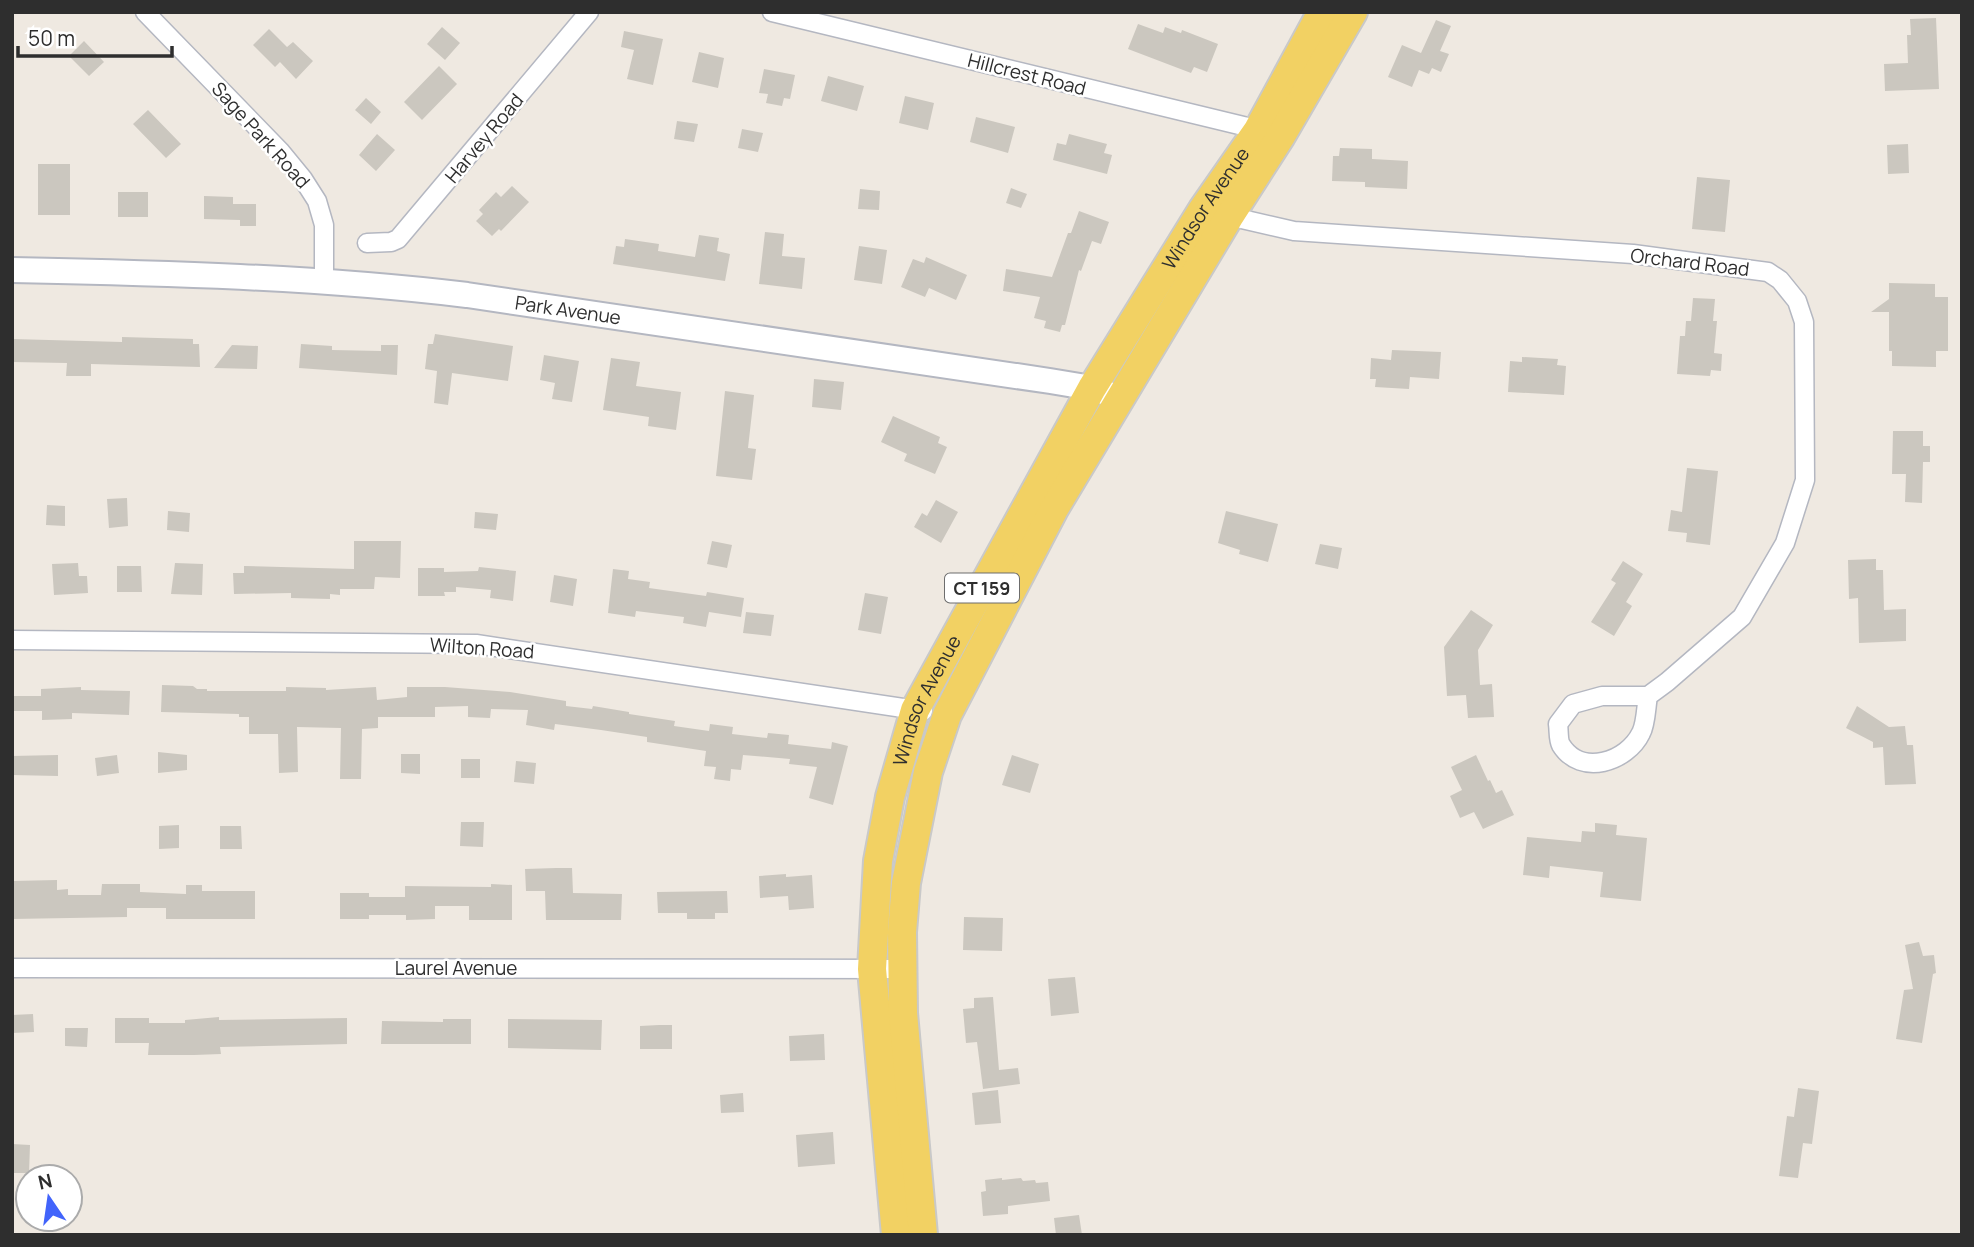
<svg xmlns="http://www.w3.org/2000/svg" width="1974" height="1247" font-family="Manrope,sans-serif">
	<style>
		.building { fill: #cbc7bf }
		.lines { fill: none; stroke-linecap: round; stroke-linejoin: round }
		.street-casing { stroke: #b4b7c1; stroke-width: 21 }
		.secondary-casing { stroke: #b4b7c1; stroke-width: 28 }
		.primary-casing { stroke: #c9c9c9; stroke-width: 32 }
		.street { stroke: #fff; stroke-width: 18 }
		.secondary { stroke: #fff; stroke-width: 24 }
		.primary { stroke: #f2d163; stroke-width: 28 }
		.labels { text-anchor: middle; dominant-baseline: central; stroke-width: 5; stroke-linejoin: round; paint-order: stroke }
		.shield { fill: #fff; stroke: #6d6d6d; stroke-width: 2 }
		.shield-label { font-size: 18px; font-weight: bold; fill: #2e2e2e }
		.street-label { font-size: 19px; fill: #2e2e2e; stroke: #fff }
	</style>
	<rect width="100%" height="100%" fill="#efe9e1"/>
	<path class="building" d="M1936 18 1939 89 1885 91 1884 64 1908 63 1907 35H1911L1910 19Z
		M1436 20 1451 26 1440 51 1449 54 1441 72 1432 68 1429 74 1419 70 1412 87 1388 77 1402 45 1421 53Z
		M1138 24 1163 33 1165 27 1181 33 1182 30 1218 44 1207 72 1194 67 1191 73 1128 49Z
		M442 27 460 43 445 60 427 44Z
		M269 29 287 47 293 42 313 61 296 79 280 62 275 67 253 45Z
		M624 31 663 39 653 85 627 79 634 50 621 47Z
		M84 41 104 62 89 76 69 56Z
		M699 52 724 58 718 88 692 82Z
		M439 66 457 84 422 120 404 102Z
		M764 69 795 75 790 99 784 98 782 106 766 103 768 94 759 93Z
		M828 76 864 86 857 111 821 101Z
		M905 96 934 103 928 130 899 123Z
		M366 98 381 112 371 124 355 110Z
		M148 110 181 144 166 158 133 124Z
		M976 117 1015 127 1008 153 970 142Z
		M677 121 698 124 694 142 674 139Z
		M742 129 763 133 758 152 738 148Z
		M377 134 395 150 376 171 359 155Z
		M1069 134 1107 144 1104 153 1112 155 1107 174 1053 160 1057 143 1066 145Z
		M1908 144 1909 173 1888 174 1887 145Z
		M1340 148 1372 149V159L1408 161 1407 189 1365 187V182L1332 181 1333 156H1339Z
		M38 164H70V215H38Z
		M1697 177 1730 180 1725 232 1692 229Z
		M512 186 529 202 501 231 499 229 492 236 476 221 483 214 479 210 496 192 501 197Z
		M1011 188 1027 194 1021 208 1006 203Z
		M860 189 880 191 879 210 858 209Z
		M118 192H148V217H118Z
		M204 196 233 197V204H256V226H240V220L204 219Z
		M1079 211 1109 222 1101 244 1092 241 1081 271 1079 270 1065 325H1062L1060 332 1044 328 1046 321 1034 318 1040 297 1003 291 1006 269 1052 277 1068 233H1071Z
		M765 232 784 234 782 256 805 258 802 289 759 284Z
		M699 235 719 238 717 251 730 254 725 281 613 264 616 246 624 247 625 239 659 244 658 251 695 257Z
		M859 246 887 250 882 284 854 280Z
		M926 257 967 275 956 300 929 288 925 297 901 287 913 259 924 263Z
		M1889 283 1935 284V297H1948V351H1936V367L1892 366V351H1889V312H1871L1889 299Z
		M1693 298 1715 299 1713 321H1717L1714 353 1722 354 1721 371 1711 370 1710 376 1677 374 1680 336H1685L1686 321H1691Z
		M435 334 513 346 508 381 452 373 448 405 434 403 437 371 425 369 428 344H433Z
		M122 337 193 339V344H199L200 367 91 364V376H66L67 363 12 362V339L122 342Z
		M301 344 332 346V350L381 351V345H398L397 375 299 368Z
		M232 345 258 346 257 369 214 368Z
		M1392 350 1441 352 1439 379 1410 377 1409 389 1375 387 1376 379H1370L1371 358 1391 360Z
		M544 355 579 361 572 402 552 399 555 383 540 380Z
		M1522 357 1558 359 1557 365 1566 366 1564 395 1508 392 1510 361 1522 362Z
		M611 358 640 362 636 386 681 392 676 430 648 426 649 417 603 410Z
		M814 379 844 382 841 410 812 407Z
		M725 391 754 395 748 448 756 449 752 480 716 476Z
		M893 416 940 437 938 443 947 447 935 474 904 461 907 454 881 442Z
		M1893 431H1923V446H1930V462H1923L1922 503 1905 502 1906 474H1892Z
		M1687 468 1718 471 1710 545 1686 542 1687 533 1668 531 1671 510 1682 512Z
		M127 498 128 526 109 528 107 499Z
		M936 500 958 512 941 543 914 527 922 513 927 516Z
		M47 505 65 506V526L46 525Z
		M168 511 190 513 189 532 167 530Z
		M1226 511 1278 524 1268 562 1239 554 1240 550 1218 543Z
		M475 512 498 514 496 530 474 528Z
		M354 541H401L400 578 375 577 374 589H340V595L330 594V599L291 598V593L234 594 233 573H244V566L354 569Z
		M712 541 732 545 727 568 707 564Z
		M1320 544 1342 548 1338 569 1315 564Z
		M1876 559V570H1883L1884 610 1906 609V641L1859 643 1858 598 1849 599 1848 560Z
		M1623 561 1643 574 1626 602 1632 606 1614 636 1591 622 1616 583 1611 580Z
		M78 563 79 576H87L88 593 54 595 52 564Z
		M175 563 203 564 202 595 171 594Z
		M117 566H141L142 592H117Z
		M479 567 516 571 513 601 490 598 491 590 456 587V592H444L445 596H418V568H444V572L478 571Z
		M613 569 629 571 628 579 650 582 649 588 706 596 707 592 744 598 741 617 709 612 706 627 683 623 684 617 636 611 635 617 608 613Z
		M554 575 577 579 573 606 550 602Z
		M865 593 888 597 881 634 858 630Z
		M1471 610 1493 625 1478 650 1480 685 1492 684 1494 717 1468 718 1466 695 1447 696 1444 647Z
		M746 612 774 615 771 636 743 633Z
		M162 685 193 686 197 689H207V691H286V687L326 688V690L376 687 377 700 407 697V687H445L510 692 566 701V706L592 709 593 706 629 712V714L675 721 674 726 709 731 710 724 733 727 732 734 767 738 768 733 789 735 788 744 831 749 832 742 848 746 833 805 809 798 817 767 789 764 790 759 743 755 741 770 731 769 730 781 714 779 716 767 704 766 706 751 647 742V737L601 730 555 724 554 730 526 725 528 710 491 709 490 718 468 717V706L435 707V717H378V728L362 729 361 779H340L341 728 297 727 298 772 279 773 278 734H249V717H239V714L161 712Z
		M81 687V690L130 691 129 715 72 713V719L42 720V711H12V696H41V689Z
		M1857 706 1889 727 1905 726 1907 745H1913L1916 784 1885 785 1883 747 1873 748V742L1846 728Z
		M158 752 187 755V770L158 773Z
		M401 754H420V774L401 773Z
		M58 755V776L12 775V756Z
		M117 755 119 773 97 776 95 758Z
		M1012 755 1039 764 1030 793 1002 785Z
		M1476 755 1488 781 1490 780 1496 793 1502 790 1514 815 1483 829 1474 812 1460 818 1450 796 1462 790 1451 767Z
		M461 759H480V778H461Z
		M516 761 536 763 534 784 514 782Z
		M461 822H484L483 847 460 846Z
		M1595 823 1617 825 1616 835 1647 838 1641 901 1600 897 1603 872 1550 866 1549 878 1523 875 1527 837 1581 842 1582 831 1595 832Z
		M179 825V848L159 849V826Z
		M220 826H241L242 849H220Z
		M556 868H572L573 893 622 894 621 920H546L545 891H526L525 869Z
		M786 874V877L812 875 814 908 789 910 788 896 760 898 759 876Z
		M57 880V890L68 889V895H101L102 884H140V892L186 894V885H202V891H255V919H166V908H127V917L12 919V881Z
		M491 884 512 885V920H469V906H435V919L406 920V915H369V919H340V893H369V897H405V886L491 887Z
		M727 891 728 913H715V919H687V913H658L657 892Z
		M964 917 1003 918 1002 951 963 950Z
		M1919 942 1923 956 1934 955 1936 973 1933 974 1922 1043 1896 1039 1904 990 1913 989 1905 945Z
		M1075 977 1079 1013 1051 1016 1048 979Z
		M993 997 999 1070 1018 1068 1020 1084 983 1089 977 1042 966 1043 963 1009 974 1008V998Z
		M33 1014 34 1032 12 1033V1015Z
		M219 1017V1020L347 1018V1044L220 1047 221 1054 194 1055H148L149 1043H115V1018H149V1023H185V1020Z
		M443 1019H471V1044H381L382 1021 443 1022Z
		M508 1019 602 1020 601 1050 508 1048Z
		M659 1025H672V1049H640V1026Z
		M65 1028H88L87 1047 65 1046Z
		M824 1034 825 1060 790 1061 789 1036Z
		M1798 1088 1819 1091 1812 1144 1803 1143 1798 1178 1779 1176 1787 1116 1794 1117Z
		M998 1090 1001 1123 975 1125 972 1093Z
		M743 1093 744 1112 721 1113 720 1095Z
		M833 1132 835 1164 798 1167 796 1135Z
		M12 1144 30 1145 29 1173H12Z
		M1002 1178V1180L1021 1178 1023 1181 1035 1180 1036 1183 1048 1182 1050 1201 1008 1206V1214L983 1216 981 1192 986 1191 985 1180Z
		M1079 1215 1082 1235H1056L1054 1218Z"/>
	<g class="lines">
		<g class="street-casing">
			<path id="street" d="M145 12 280 151 303 179 317 201 324 225V282
				M772 12 1264 131
				M1220 214 1294 231 1633 254 1768 272 1780 280 1797 301 1804 322 1805 480 1785 543 1742 617 1667 682 1648 696H1602L1573 704 1558 724C1559 730 1558 740 1561 745 1581 777 1627 762 1641 733 1646 724 1646 707 1648 696
				M367 243 391 242 398 239 589 12
				M12 640 476 644 923 711
				M12 968 901 969"/>
		</g>
		<g class="secondary-casing">
			<g id="secondary">
				<path id="s1" d="M12 270C164 273 316 277 467 295L1050 381 1092 388 1120 398"/>
			</g>
		</g>
		<g class="primary-casing">
			<g id="primary">
				<path id="s2" d="M896 1235 872 969 878 861 890 797 915 710 1092 388 1203 209 1258 130 1322 12"/>
				<path d="M923 1235 903 1013 902 932 906 883 928 772 947 715 1054 509 1229 217 1281 136 1353 12"/>
			</g>
		</g>
		<use href="#street" class="street"/>
		<use href="#secondary" class="secondary"/>
		<use href="#primary" class="primary"/>
	</g>
	<g class="labels">
		<rect class="shield" x="945" y="573.5" width="74" height="29" rx="5"/>
		<g class="shield-label">
			<text x="982" y="588">CT 159</text>
		</g>
		<g class="street-label">
			<text transform="translate(1027 74) rotate(14)">Hillcrest Road</text>
			<text transform="translate(261 135) rotate(48)">Sage Park Road</text>
			<text transform="translate(484 138) rotate(-50)">Harvey Road</text>
			<text stroke="none"><textPath href="#s2" startOffset="1111">Windsor Avenue</textPath></text>
			<text transform="translate(1690 262) rotate(7)">Orchard Road</text>
			<text stroke="none"><textPath href="#s1" startOffset="558">Park Avenue</textPath></text>
			<text transform="translate(482 648) rotate(4)">Wilton Road</text>
			<text stroke="none"><textPath href="#s2" startOffset="544">Windsor Avenue</textPath></text>
			<text x="456" y="968">Laurel Avenue</text>
		</g>
	</g>
	<rect width="1974" height="1247" fill="none" stroke="#2e2e2e" stroke-width="28"/>
	<g transform="translate(49 1198) rotate(347)"><circle r="33" fill="#ffffff" stroke="#ababab" stroke-width="2"/>
	<path d="M0-5L12 26L0 18L-12 26Z" fill="#4264fb"/>
	<text y="-10" font-size="19" font-weight="bold" text-anchor="middle" fill="#2e2e2e">N</text>
	</g>
	<path d="M18 46v10h154v-10" fill="none" stroke="#2e2e2e" stroke-width="3.5"/>
	<text x="28" y="46" font-size="21" fill="#2e2e2e" stroke="#ffffff" stroke-width="5" paint-order="stroke">50 m</text>
</svg>
